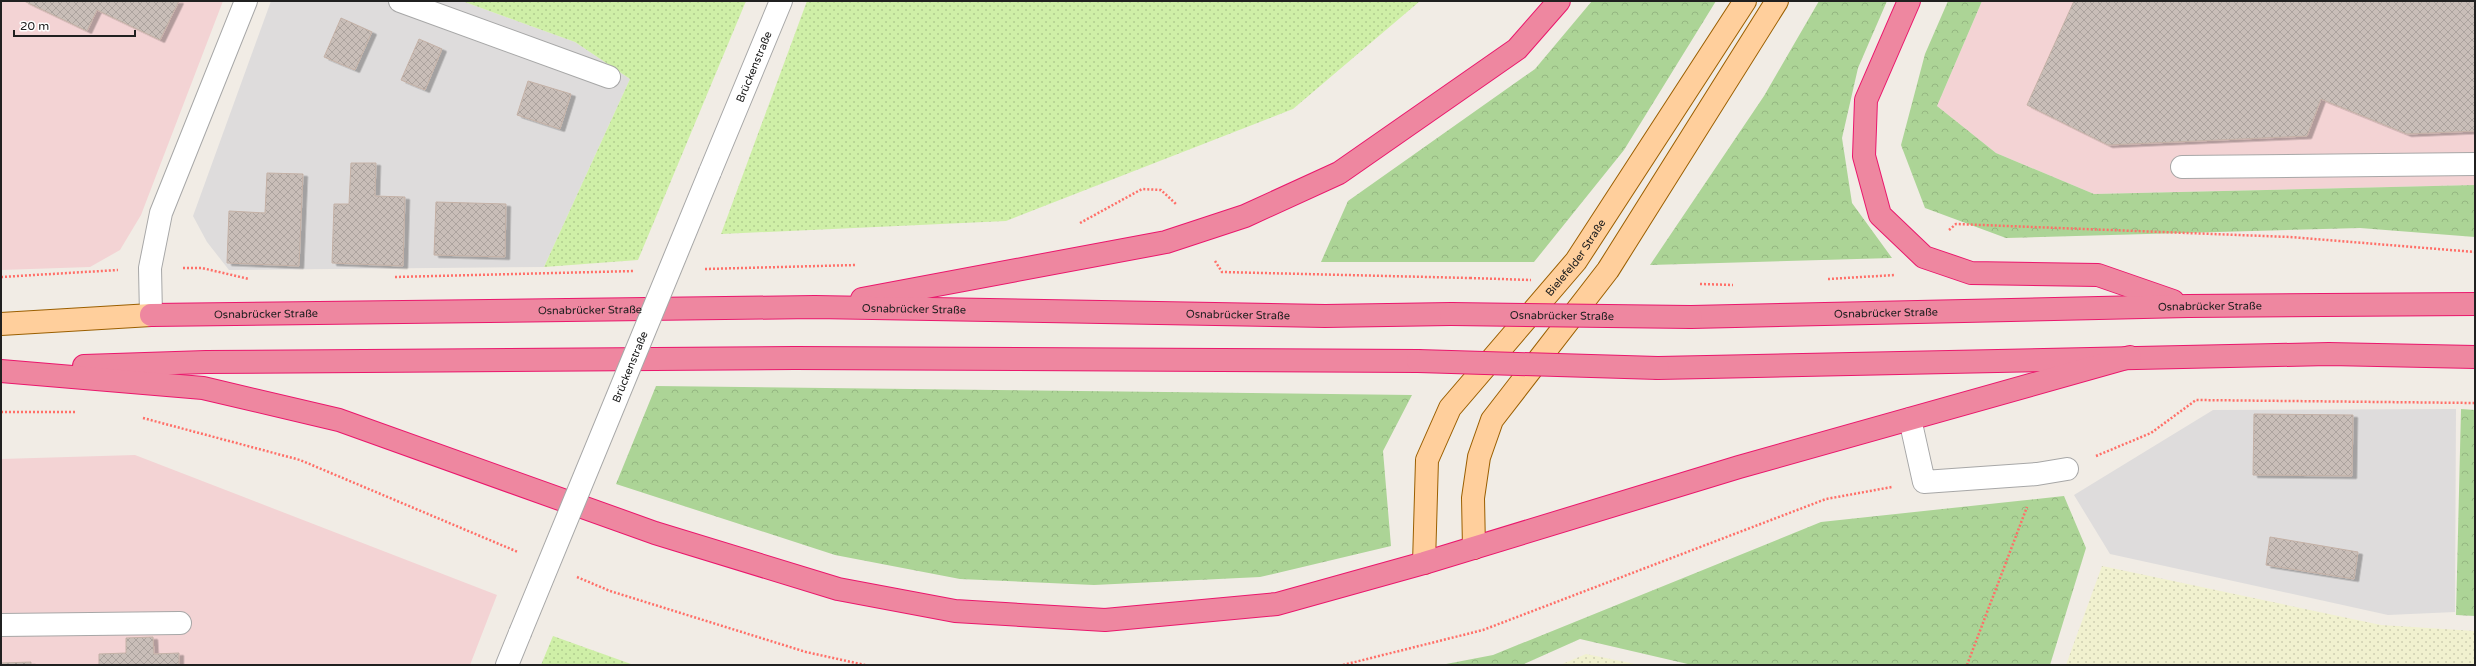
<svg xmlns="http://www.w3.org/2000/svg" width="2476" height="666" font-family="'Varela Round',sans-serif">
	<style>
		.residential { fill: #dedcdc }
		.commercial { fill: #f3d3d4 }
		.farmland { fill: url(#farmland-dots) }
		.grass { fill: url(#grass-dots) }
		.forest { fill: url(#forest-crowns) }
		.building { fill: url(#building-cross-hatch); stroke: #c4b1a6; filter: url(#shadow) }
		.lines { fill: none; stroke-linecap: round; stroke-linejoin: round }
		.minor-casing { stroke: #a7a7a7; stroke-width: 24 }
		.major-casing { stroke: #9b5f00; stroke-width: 24 }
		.highway-casing { stroke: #ea176c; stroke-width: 24 }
		.path { stroke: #ff6f68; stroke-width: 2.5; stroke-dasharray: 2 2; stroke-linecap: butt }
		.minor { stroke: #fff; stroke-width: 22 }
		.major { stroke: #ffcf9c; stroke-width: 22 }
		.highway { stroke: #ee87a0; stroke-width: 22 }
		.minor-bridge-casing { stroke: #a7a7a7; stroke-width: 24; stroke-linecap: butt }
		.highway-bridge-casing { stroke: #ea176c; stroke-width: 24; stroke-linecap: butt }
		.path-bridge { stroke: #ff6f68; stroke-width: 2.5; stroke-dasharray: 2 2; stroke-linecap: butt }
		.minor-bridge { stroke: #fff; stroke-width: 22 }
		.highway-bridge { stroke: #ee87a0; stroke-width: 22 }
		.labels { text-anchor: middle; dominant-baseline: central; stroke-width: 3.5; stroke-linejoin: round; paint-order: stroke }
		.street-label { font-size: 11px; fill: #202020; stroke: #fff }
	</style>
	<defs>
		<pattern id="farmland-dots" width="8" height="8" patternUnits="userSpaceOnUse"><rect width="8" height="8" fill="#f1f1cf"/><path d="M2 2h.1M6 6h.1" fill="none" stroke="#ceceb1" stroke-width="1.8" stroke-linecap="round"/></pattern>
		<pattern id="grass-dots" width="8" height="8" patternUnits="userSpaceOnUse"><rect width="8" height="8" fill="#cfefa7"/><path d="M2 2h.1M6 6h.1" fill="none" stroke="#b1cd8f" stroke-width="1.8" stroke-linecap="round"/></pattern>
		<pattern id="forest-crowns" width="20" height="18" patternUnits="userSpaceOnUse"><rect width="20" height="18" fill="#acd496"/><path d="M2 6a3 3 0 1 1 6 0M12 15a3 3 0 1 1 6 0" fill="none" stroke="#94b681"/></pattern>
		<pattern id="building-cross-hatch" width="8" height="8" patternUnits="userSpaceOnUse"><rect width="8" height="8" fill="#c9beb8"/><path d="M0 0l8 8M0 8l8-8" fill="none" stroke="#aca39e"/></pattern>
		<filter id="shadow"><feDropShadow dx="4.5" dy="2.5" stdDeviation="0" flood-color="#0004"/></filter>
	</defs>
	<rect width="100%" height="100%" fill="#f1ece5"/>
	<path class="residential" d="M271 1H462L575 42 630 79 544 267 229 270 207 242 193 216Z
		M2456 409 2455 612 2388 615 2110 554 2074 495 2213 410Z"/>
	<path class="commercial" d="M1 1H223L141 215 120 250 90 267 1 270Z
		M1982 1H2475V185L2094 194 1996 153 1937 106Z
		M135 455 497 595 470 665H1V459Z"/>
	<path class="farmland" d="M2102 566 2381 625 2475 631V665H2066Z
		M1586 654 1640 665H1560Z"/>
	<path class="grass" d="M462 1H746L638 260 544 267 630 79 575 42Z
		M807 1H1420L1293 109 1006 221 721 234Z
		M553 636 631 664 541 665Z"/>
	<path class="forest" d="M1592 1H1716L1624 150 1534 262H1321L1348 201 1535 69Z
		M1819 1H1887L1858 68 1842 138 1852 203 1892 258 1650 265 1764 96Z
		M1948 1H1982L1937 106 1996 153 2094 194 2475 185V237L2360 228 2006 238 1925 208 1901 145 1925 54Z
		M656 386 1412 395 1383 451 1391 546 1260 577 1094 585 960 579 835 555 616 484Z
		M2461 409 2475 410V616L2456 615Z
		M2064 496 2086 548 2050 665H1692L1580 639 1522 665H1441L1493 655 1821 522Z"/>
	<path class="building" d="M24 1H179L160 40 97 10 87 31Z
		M2074 1H2475V131L2407 134 2321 99 2307 136 2108 145 2027 105Z
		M341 18 372 32 355 70 324 57Z
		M419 39 442 49 425 90 401 80Z
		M528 81 571 94 560 129 517 115Z
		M351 163H376L375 196 405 197 403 266 332 263 334 204H349Z
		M267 173 303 174 299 266 227 263 229 211 265 213Z
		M436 202 506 204 505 257 434 255Z
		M2254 414 2353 415 2352 476 2253 475Z
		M2270 537 2358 552 2354 579 2266 565Z
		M153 637 154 654 179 653V665H99V654L126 653V638Z
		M31 662V665H1V663Z"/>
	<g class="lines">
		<g class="minor-casing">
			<g id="minor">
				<path d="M400 1 609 77"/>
				<path d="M2182 167 2475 164"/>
				<path id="s1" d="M710 172 781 1"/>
				<path d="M151 315 150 268 161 213 246 1"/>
				<path d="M1910 419 1924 482 2037 474 2067 469"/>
				<path d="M1 625 180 623"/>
				<path d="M507 665 520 633"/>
			</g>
		</g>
		<g class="major-casing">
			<g id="major">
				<path d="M1 324 151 315"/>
				<path d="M1474 548 1473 498 1479 457 1492 420 1608 270 1777 1"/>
				<path id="s2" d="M1424 563 1427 460 1450 408 1576 261 1745 1"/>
			</g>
		</g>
		<g class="highway-casing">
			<g id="highway">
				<path d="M1909 1 1866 100 1864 156 1880 215 1924 257 1971 273 2098 275 2173 301"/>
				<path d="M862 299 1166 242 1245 216 1339 173 1517 49 1559 1"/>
				<path id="s3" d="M151 315 815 307 1325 316 1451 314"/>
				<path id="s4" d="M1691 317 2188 306 2475 304"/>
				<path d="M84 366 206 362 795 358 1418 361"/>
				<path d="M1658 368 2329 354 2475 357"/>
				<path d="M1 371 203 388 339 420 655 533 838 589 955 611 1105 620 1277 604 1424 563 1739 467 2130 357"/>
			</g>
		</g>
		<path class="path" d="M1080 223 1142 189 1161 190 1176 204
			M1949 230 1956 224 2290 237 2475 252
			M1215 261 1222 272 1470 278
			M183 268H202L249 279
			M705 269 856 265
			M1 277 118 270
			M395 277 634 271
			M1828 279 1895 275
			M1 412H76
			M143 418 300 460 518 552
			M2096 456 2151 433 2196 400 2475 403
			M577 577 610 591 806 652 865 665
			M1343 665 1483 630 1826 499 1892 487
			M1967 665 2027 507"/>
		<use href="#minor" class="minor"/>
		<use href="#major" class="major"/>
		<use href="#highway" class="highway"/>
		<g class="minor-bridge-casing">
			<g id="minor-bridge">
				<path id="s5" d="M520 633 710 172"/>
			</g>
		</g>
		<g class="highway-bridge-casing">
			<g id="highway-bridge">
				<path id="s6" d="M1451 314 1691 317"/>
				<path d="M1418 361 1658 368"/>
			</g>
		</g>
		<path class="path-bridge" d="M1470 278 1531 280
			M1700 284 1733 285"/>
		<use href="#minor-bridge" class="minor-bridge"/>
		<use href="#highway-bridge" class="highway-bridge"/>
	</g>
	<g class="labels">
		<g class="street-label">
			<text stroke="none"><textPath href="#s1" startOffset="114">Brückenstraße</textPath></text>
			<text stroke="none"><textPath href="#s2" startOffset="356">Bielefelder Straße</textPath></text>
			<text stroke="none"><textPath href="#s4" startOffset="519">Osnabrücker Straße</textPath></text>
			<text stroke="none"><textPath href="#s3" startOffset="763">Osnabrücker Straße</textPath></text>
			<text stroke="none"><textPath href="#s3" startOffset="439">Osnabrücker Straße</textPath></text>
			<text stroke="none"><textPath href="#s4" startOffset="195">Osnabrücker Straße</textPath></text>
			<text stroke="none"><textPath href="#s3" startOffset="115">Osnabrücker Straße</textPath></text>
			<text stroke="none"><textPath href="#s3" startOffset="1087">Osnabrücker Straße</textPath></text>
			<text stroke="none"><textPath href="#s6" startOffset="111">Osnabrücker Straße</textPath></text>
			<text stroke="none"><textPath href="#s5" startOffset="288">Brückenstraße</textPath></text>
		</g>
	</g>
	<rect width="2476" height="666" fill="none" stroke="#202020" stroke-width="4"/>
	<path d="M14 30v6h121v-6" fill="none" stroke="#202020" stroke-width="2"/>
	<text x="20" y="30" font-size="12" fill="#202020" stroke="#ffffff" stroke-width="3" paint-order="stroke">20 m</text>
</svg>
